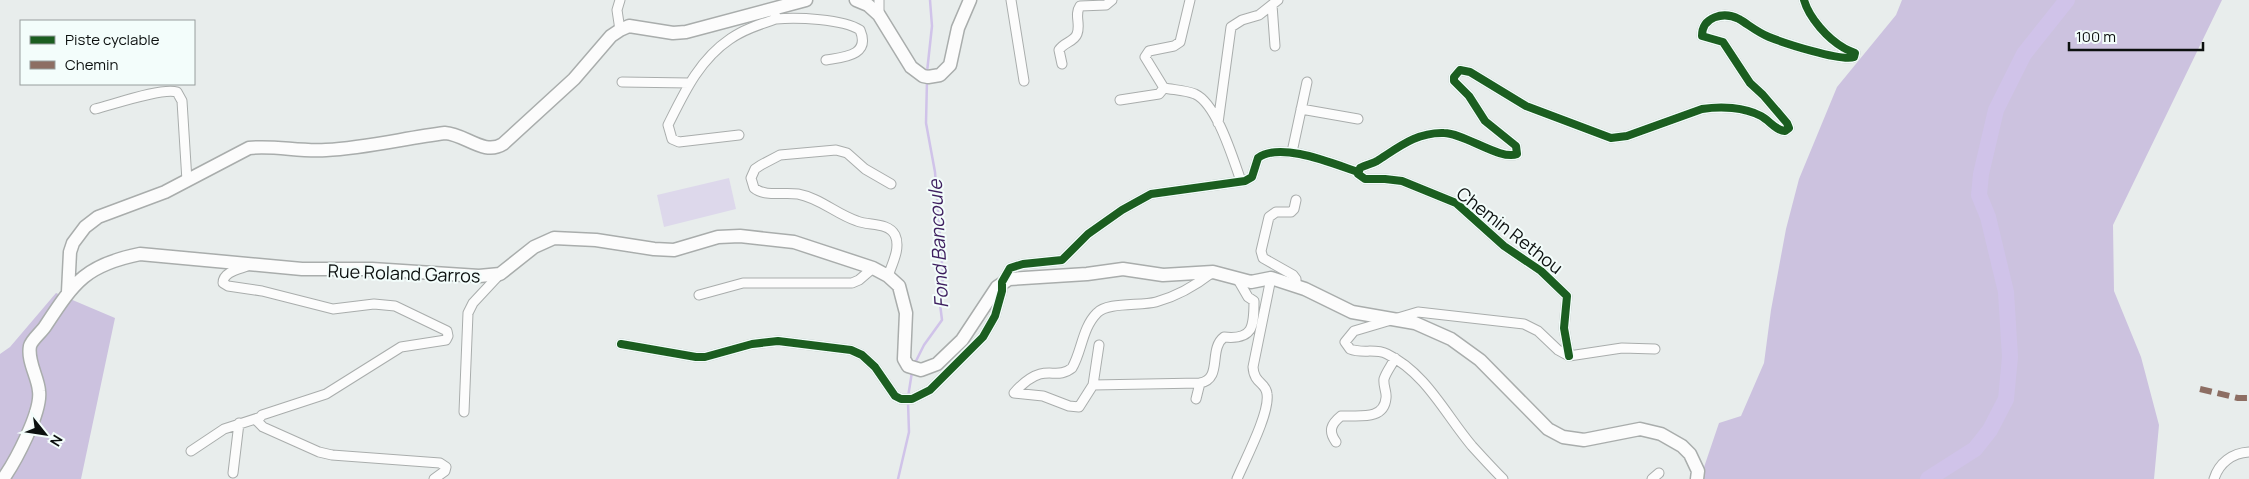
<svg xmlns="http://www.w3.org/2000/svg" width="2249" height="479" font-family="Manrope,sans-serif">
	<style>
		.green { fill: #ddd8eb }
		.forest { fill: #ccc2df }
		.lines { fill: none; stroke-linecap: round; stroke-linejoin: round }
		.stream { stroke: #d0c3e9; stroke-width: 2.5 }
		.river { stroke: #d0c3e9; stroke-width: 16 }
		.street-casing { stroke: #a9adac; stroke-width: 11 }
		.secondary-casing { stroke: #a9adac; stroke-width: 15 }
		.street { stroke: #fcfcfc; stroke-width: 9 }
		.secondary { stroke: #fcfcfc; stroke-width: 12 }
		.quiet { stroke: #8d6e63; stroke-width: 6; stroke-dasharray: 12 6; stroke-linecap: butt }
		.cycleway-casing { stroke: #f3fdfb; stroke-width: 11 }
		.cycleway { stroke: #1b5e20; stroke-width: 8 }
		.labels { text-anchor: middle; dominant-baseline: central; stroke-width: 4; stroke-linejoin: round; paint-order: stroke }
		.street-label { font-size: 18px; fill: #0c100f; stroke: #f3fdfb }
		.water-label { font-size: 19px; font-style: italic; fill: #3e1f5f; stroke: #f3fdfb }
	</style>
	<rect width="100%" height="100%" fill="#e8edec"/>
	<path class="green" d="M729 178 736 209 664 227 657 195Z"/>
	<path class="forest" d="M1902 0H2222L2113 225 2114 291 2141 357 2159 425 2154 479H1700L1719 423 1741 416 1764 363 1771 310 1786 229 1799 179 1837 87 1896 15Z
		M56 293 115 318 81 479H0V354L10 347Z"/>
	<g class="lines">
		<path class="stream" d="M927 72 932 26 930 0
			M914 365 924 345 942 320 940 304 943 276 935 172 926 123 927 80
			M908 397 912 372
			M898 479 909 432 908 402"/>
		<path class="river" d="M1928 479 1975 449 1990 430 2006 399 2010 357 2006 292 1988 217 1979 195 1981 174 1996 110 2024 54 2067 0"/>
		<g class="street-casing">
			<path id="street" d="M620 0 617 10 620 30
				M879 0V15
				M1011 0 1024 81
				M1190 0 1180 42 1174 46 1149 51 1145 57 1164 88C1174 90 1185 90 1195 94 1217 104 1233 159 1241 181
				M1272 5 1275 46
				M776 19C797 17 843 19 860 30 871 56 843 57 826 60
				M1062 64 1059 50C1064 42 1074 42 1077 34 1081 24 1074 15 1080 6L1106 5 1112 0
				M622 82 689 83
				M1120 100 1159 94 1164 88
				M95 109C112 105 162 87 177 92L182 101 187 181
				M1301 109 1358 119
				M1218 123 1231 27 1242 20 1259 15 1278 0
				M739 135 679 142 672 139 668 125C684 93 699 60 730 39 744 29 761 24 776 19L774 9
				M1292 152 1307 82
				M250 265C241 269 223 271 223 283L228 286 262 291 333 309 374 304 395 306 447 331 448 336 446 340 401 347 326 394 262 415 257 421 263 427 319 452 332 455 440 463 446 467 445 471 434 479
				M888 276C892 264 901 248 895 235 888 222 869 226 857 221 836 214 820 198 798 194 783 192 765 197 754 188L751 178 755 169 761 165 780 155 836 150 847 153 865 169 891 184
				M1296 285V279L1293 275 1263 258 1261 251 1269 217 1276 212H1291L1294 209 1296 200
				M699 295 743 283H852L859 280 873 268
				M621 344 696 357H705L752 344 778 341 851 350 862 355 875 367 895 396 901 399H912L930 390 983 337 995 316 1002 291V282L1010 268 1023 264 1062 260 1088 234 1122 210 1151 194 1245 181 1252 177 1258 158C1280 141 1334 164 1358 172
				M1569 356 1564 328 1567 296 1541 271 1504 246 1456 203 1402 181 1385 179H1365L1358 174 1360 168C1365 165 1372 164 1377 161 1399 147 1417 132 1444 133 1464 133 1501 161 1517 154L1516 146 1485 121 1469 96 1454 81V77L1460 70 1470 72 1526 106 1611 138 1627 136 1702 109C1721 106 1744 107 1761 116 1770 121 1775 130 1785 131L1789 128 1787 123 1763 95 1750 83 1723 42 1702 36C1702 17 1723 11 1739 19 1749 25 1757 32 1769 37 1784 43 1842 62 1854 57L1855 53C1851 51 1847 50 1844 48 1828 39 1809 18 1804 0
				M1200 383C1223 379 1208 349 1224 337 1253 340 1254 327 1254 301L1248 297 1237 278
				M1093 385 1099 345
				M1196 399 1200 383 1093 385 1079 407 1069 406 1043 396 1014 393C1021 385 1029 377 1040 374 1052 371 1061 377 1072 368 1082 351 1082 328 1097 313 1107 302 1140 306 1156 302 1178 296 1195 286 1213 272
				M464 412 468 313 473 303 500 274
				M1336 442C1328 431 1331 424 1341 416 1358 415 1384 421 1386 398 1387 392 1383 386 1384 379 1386 372 1392 365 1395 358
				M191 451 224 429 258 418
				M233 473 239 423
				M1237 479C1245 460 1270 413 1267 394 1266 382 1254 384 1253 367L1271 278
				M1503 479C1492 468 1482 457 1472 446 1445 414 1426 373 1387 354 1375 348 1362 354 1350 349L1345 342 1354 331 1418 312 1524 324 1538 331 1558 350 1569 356 1622 348 1655 349
				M1652 479 1659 473
				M2214 479C2219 463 2232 453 2249 452"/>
		</g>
		<g class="secondary-casing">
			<path id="secondary" d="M856 0 868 5 879 15 911 67 923 76 928 77 940 75 950 65 958 28 970 0
				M68 292 70 252 73 243 85 227 98 217 165 192 249 148C274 145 300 152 326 150 366 148 405 138 445 133 465 134 484 156 503 144L574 79 611 36 620 30 629 26 673 33 686 32 806 0
				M3 479C15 462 42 412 39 391 38 377 27 361 30 346 32 339 42 332 46 325 75 281 86 265 140 254L302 269H372L479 276 500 274 534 247 554 238 596 240 654 249 674 250 718 237 740 236 794 242 873 268 888 276 899 286 906 313 904 359 908 366 921 370 937 364 962 340 997 287 1009 279 1087 274 1123 269 1163 275 1213 272 1251 282 1271 278 1305 289 1352 312 1415 323 1451 339 1480 360 1548 429 1563 437 1584 440 1640 429 1661 434 1682 446 1690 454 1698 471 1697 479"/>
		</g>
		<use href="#street" class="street"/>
		<use href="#secondary" class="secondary"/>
		<path class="quiet" d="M2200 389 2238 398H2249"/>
		<g class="cycleway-casing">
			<path id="cycleway" d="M621 344 696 357H705L752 344 778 341 851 350 862 355 875 367 895 396 901 399H912L930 390 983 337 995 316 1002 291V282L1010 268 1023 264 1062 260 1088 234 1122 210 1151 194 1245 181 1252 177 1258 158C1280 141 1334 164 1358 172
				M1569 356 1564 328 1567 296 1541 271 1504 246 1456 203 1402 181 1385 179H1365L1358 174 1360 168C1365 165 1372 164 1377 161 1399 147 1417 132 1444 133 1464 133 1501 161 1517 154L1516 146 1485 121 1469 96 1454 81V77L1460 70 1470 72 1526 106 1611 138 1627 136 1702 109C1721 106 1744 107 1761 116 1770 121 1775 130 1785 131L1789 128 1787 123 1763 95 1750 83 1723 42 1702 36C1702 17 1723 11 1739 19 1749 25 1757 32 1769 37 1784 43 1842 62 1854 57L1855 53C1851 51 1847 50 1844 48 1828 39 1809 18 1804 0"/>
		</g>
		<use href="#cycleway" class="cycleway"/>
	</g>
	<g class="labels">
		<g class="street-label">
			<text transform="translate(1510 230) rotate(38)">Chemin Rethou</text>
			<text transform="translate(404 273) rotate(2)">Rue Roland Garros</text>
		</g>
		<g class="water-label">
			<text transform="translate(938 244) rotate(-93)">Fond Bancoule</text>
		</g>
	</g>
	<rect x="20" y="20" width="175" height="65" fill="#f3fdfb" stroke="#979e9d"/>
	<rect x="30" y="36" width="25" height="8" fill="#1b5e20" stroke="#979e9d"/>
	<text x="65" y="45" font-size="15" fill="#0c100f">Piste cyclable</text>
	<rect x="30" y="61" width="25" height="8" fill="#8d6e63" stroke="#979e9d"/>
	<text x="65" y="70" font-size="15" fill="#0c100f">Chemin</text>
	<g transform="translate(45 434) rotate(120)" stroke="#f3fdfb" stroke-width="4" paint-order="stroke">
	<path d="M0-4L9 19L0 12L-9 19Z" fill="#0c100f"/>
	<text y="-8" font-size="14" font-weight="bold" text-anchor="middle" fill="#0c100f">N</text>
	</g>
	<path d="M2069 42v8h134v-8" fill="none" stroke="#0c100f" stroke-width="2.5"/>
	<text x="2076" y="42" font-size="15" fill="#0c100f" stroke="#f3fdfb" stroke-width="4" paint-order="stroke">100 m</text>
</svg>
